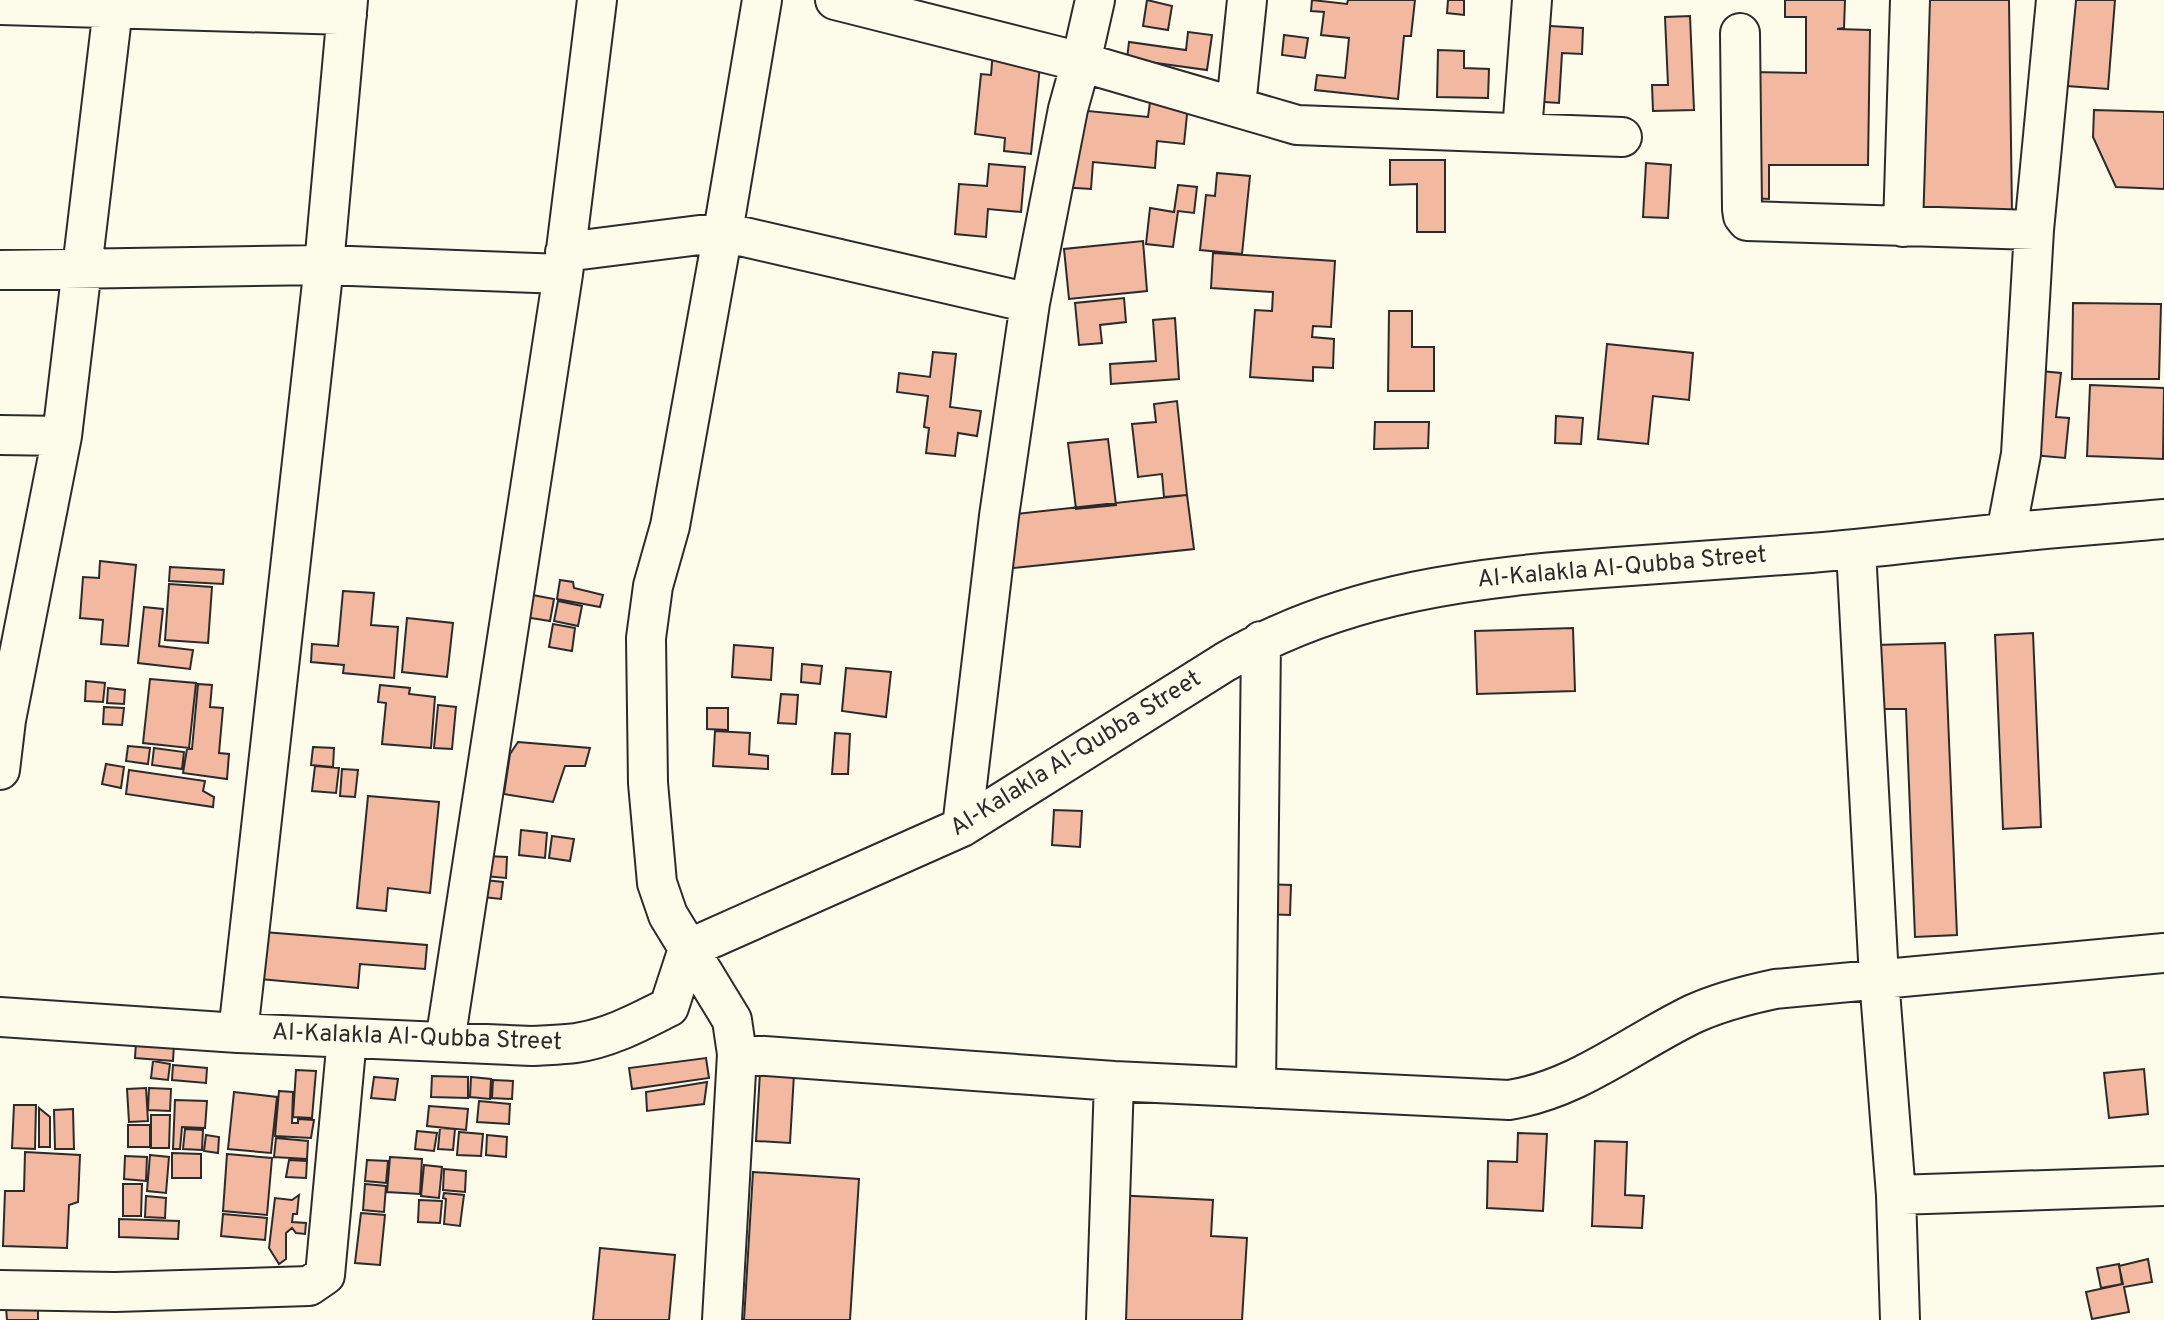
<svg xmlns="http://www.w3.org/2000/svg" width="2164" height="1320" font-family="Overpass,sans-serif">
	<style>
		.building { fill: #f2b8a0; stroke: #2b2b2b; stroke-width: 2 }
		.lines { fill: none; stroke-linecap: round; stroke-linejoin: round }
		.minor-casing { stroke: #2b2b2b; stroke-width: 42 }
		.minor { stroke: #fdfbea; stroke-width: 38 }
		.labels { text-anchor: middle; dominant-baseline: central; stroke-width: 5; stroke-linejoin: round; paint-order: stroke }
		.street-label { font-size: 24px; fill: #2b2b2b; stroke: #fdfbea }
	</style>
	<rect width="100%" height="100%" fill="#fdfbea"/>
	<path class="building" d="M1147 0 1172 6 1168 30 1143 26Z
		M1312 0 1347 4 1348 0H1415L1411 36H1404L1398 99 1315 90 1317 75 1345 78 1349 38 1321 35 1324 12 1311 11Z
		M1448 0H1464V15L1447 13Z
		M1785 0H1845L1844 28 1837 29 1870 30 1868 165H1769V199L1749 198 1750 72 1806 73V17H1785Z
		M1913 0H2009L2012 214H1912Z
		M2060 0H2115L2108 89 2053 85Z
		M1690 16 1694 110 1653 111 1652 85H1668L1665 17Z
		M1534 25 1583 28 1582 54 1562 53 1559 103 1530 101Z
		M1188 32 1212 35 1207 70 1127 59 1129 42 1186 50Z
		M1284 35 1308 38 1305 58 1282 55Z
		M1438 50 1464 51V68L1489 69 1488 98 1437 97Z
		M993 51 1041 56 1031 154 1004 151 1005 138 975 134 981 74 991 75Z
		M1150 102 1188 105 1184 144 1157 141 1155 168 1093 162 1091 189 1060 187 1068 109 1148 117Z
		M2094 110 2164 112V189L2116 187 2093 137Z
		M1390 160H1445V232H1417V184L1390 185Z
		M1646 163 1671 165 1668 218 1643 217Z
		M989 164 1025 167 1021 212 988 209 986 237 955 234 959 184 987 186Z
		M1217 173 1250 176 1242 254 1200 250 1206 195 1215 196Z
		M1178 185 1197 187 1194 213 1178 211 1173 247 1146 244 1150 208 1174 212Z
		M1143 241 1147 291 1069 299 1064 249Z
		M1213 253 1335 261 1331 327 1313 326 1312 337 1334 339 1333 368 1313 367V381L1250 377 1255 310 1272 311 1273 292 1211 288Z
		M1124 298 1126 322 1100 325 1102 343 1079 345 1075 303Z
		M2073 303 2161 304 2159 379H2072Z
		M1389 311H1412V347H1434V391H1388Z
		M1175 318 1179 379 1111 384 1110 364 1156 361 1153 320Z
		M1607 344 1693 353 1689 400 1653 396 1648 444 1598 439Z
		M933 352 956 354 950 407 981 411 977 436 958 433 955 456 926 453 929 428 924 427 928 396 897 392 899 373 930 377Z
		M2029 370 2061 373 2056 417 2069 418 2065 458 2021 454Z
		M2090 385 2164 388 2163 459 2087 456Z
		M1177 401 1187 495 1164 497 1162 474 1138 477 1132 424 1156 422 1154 404Z
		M1556 416 1583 418 1581 444 1555 443Z
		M1375 422H1429L1428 448 1374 449Z
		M1108 439 1116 505 1076 509 1068 443Z
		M1187 495 1194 549 1004 569 999 516Z
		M100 561 136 565 128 646 101 644 103 620 80 618 83 577 99 578Z
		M170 567 224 570 223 584 169 581Z
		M560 580 573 582 574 588 603 595 600 607 557 599Z
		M169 584 212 587 208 643 165 640Z
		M343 591 374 593 371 625 398 627 394 678 343 673 344 665 311 662 312 644 338 646Z
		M522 593 554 599 550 621 518 616Z
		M558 601 582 606 578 626 554 621Z
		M144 607 163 609 159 646 193 650 190 669 138 663Z
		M407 618 453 623 447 677 402 672Z
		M553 624 575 628 572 651 549 647Z
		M1573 628 1575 691 1477 694 1475 631Z
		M2033 633 2041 827 2003 829 1995 635Z
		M1945 643 1957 935 1915 937 1906 709H1879L1876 645Z
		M734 645 773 648 771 680 732 677Z
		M802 664 822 666 820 684 801 682Z
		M846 668 891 672 886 717 842 711Z
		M150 679 196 683 189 748 143 743Z
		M86 681 105 683 103 702 85 701Z
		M198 684 212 685 210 707 223 708 219 753 229 754 227 779 183 773 187 749H192Z
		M380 685 410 688 409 694 435 697 431 748 382 744 386 703 378 702Z
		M108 688 125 690 124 704 107 703Z
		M781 694 798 695 796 724 778 723Z
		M438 705 456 707 452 749 434 748Z
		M104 707 124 708 122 725 103 724Z
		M707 708H728V730L707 729Z
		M715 731 750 733 749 754 768 756V769L713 766Z
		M835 733 850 734 848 774H832Z
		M518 742 590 748 585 766H565L553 802 504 794 510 754Z
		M128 746 150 748 148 764 126 761Z
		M313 747 334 748 333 767 311 765Z
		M154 748 184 752 182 769 152 765Z
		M106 764 124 767 121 788 102 784Z
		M315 766 339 768 336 793 312 791Z
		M342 769 358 770 355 797 340 796Z
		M129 770 205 781 203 791 214 797 213 807 126 794Z
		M368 796 439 802 430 893 388 888 386 911 357 908Z
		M1054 810 1082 811 1080 847 1052 845Z
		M521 830 547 833 545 858 519 855Z
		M552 836 574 839 570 861 549 858Z
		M486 856 507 857 506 878 485 876Z
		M484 880 503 882 501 899 483 897Z
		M1266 884 1291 885 1290 915 1265 914Z
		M252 931 427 945 425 969 360 964 358 988 248 978Z
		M136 1042 174 1044 173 1061 135 1058Z
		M706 1058 709 1078 632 1089 629 1068Z
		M153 1061 170 1064 168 1080 151 1078Z
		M173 1065 207 1068 206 1083 172 1080Z
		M2144 1069 2148 1114 2109 1118 2104 1073Z
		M296 1070 316 1071 312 1118 293 1117Z
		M760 1072 794 1074 790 1143 756 1141Z
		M432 1076 468 1077V1098L431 1097Z
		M374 1077 398 1079 395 1100 371 1098Z
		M471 1077 491 1079 490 1099 470 1097Z
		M493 1080 513 1081 512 1099 492 1098Z
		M707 1082 704 1104 647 1111 646 1092Z
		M146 1088 148 1121 129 1122 127 1089Z
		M149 1088 171 1089 170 1111 148 1110Z
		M279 1091 293 1092 292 1123H298V1119L314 1120 311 1138 275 1136Z
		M234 1092 277 1097 271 1153 228 1149Z
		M175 1100 207 1101 205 1128 182 1127 180 1149H173Z
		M479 1101 510 1104 509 1124 477 1122Z
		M14 1105H36L35 1149 12 1148Z
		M429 1106 468 1109 466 1130 427 1126Z
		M39 1108 50 1117V1147H39Z
		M73 1109 74 1149H55L54 1110Z
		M151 1115H170L169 1148H151Z
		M128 1125H150V1147H128Z
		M440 1128 455 1129 453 1150 438 1149Z
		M185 1129 203 1130 202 1150 183 1149Z
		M417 1131 437 1133 434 1151 415 1149Z
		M459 1132 483 1134 481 1156 457 1155Z
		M1518 1133 1547 1134 1543 1211 1487 1208 1488 1161 1517 1162Z
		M206 1135 219 1137 218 1153 204 1151Z
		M487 1135 507 1137 506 1157 486 1155Z
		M276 1138 308 1141 307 1159 274 1157Z
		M1595 1141 1627 1142 1625 1195 1644 1196 1642 1228 1592 1226Z
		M25 1152 80 1155 78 1202 69 1205 67 1248 3 1246 5 1191H24Z
		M172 1153 201 1154V1178H172Z
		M227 1154 272 1158 267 1215 223 1211Z
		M150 1155 169 1157 166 1193 147 1191Z
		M125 1156 147 1157 146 1181 124 1179Z
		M390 1157 422 1159 420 1194 387 1192Z
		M289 1160 307 1161 306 1178 286 1177Z
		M367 1160 388 1161 386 1183 365 1181Z
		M424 1165 442 1167 439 1198 421 1196Z
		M444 1169 466 1171 465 1192 443 1190Z
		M753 1172 859 1179 850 1320H744Z
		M123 1184H142L141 1216H123Z
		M365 1184 386 1186 384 1212 363 1210Z
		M444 1193 464 1195 460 1226 444 1224 446 1199 443 1198Z
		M299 1195 297 1214H293L292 1222 306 1223 305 1234 296 1233 292 1228 286 1233V1259L279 1264 269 1248 275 1198 292 1200Z
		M1114 1195 1213 1200 1211 1236 1247 1238 1242 1320H1108Z
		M146 1196 166 1198 165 1218 145 1217Z
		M419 1200 442 1201 440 1223 418 1222Z
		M361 1213 385 1215 380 1265 355 1263Z
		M223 1214 267 1218 265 1240 221 1236Z
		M119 1219 179 1221 178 1239 119 1237Z
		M600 1248 675 1255 669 1320H593Z
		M2148 1259 2152 1282 2124 1287 2129 1312 2092 1319 2086 1292 2123 1284 2119 1266Z
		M2119 1264 2122 1284 2101 1288 2097 1268Z
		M38 1307V1320H7L6 1308Z"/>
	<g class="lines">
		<g class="minor-casing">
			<path id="minor" d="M835 0 1081 62 1297 125 1622 137
				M0 5 347 15
				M1740 33 1742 209 1743 216 1747 221 2034 230
				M1236 106 1247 0
				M1522 132 1532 0
				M1903 227 1910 0
				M565 252 723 232 1030 303
				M0 270 324 265 563 274
				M0 435 62 436
				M2006 533 2021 454 2034 230 2056 0
				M1856 550 1879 978 1896 1195 1900 1320
				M0 770 6 720 62 436 114 0
				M962 827 999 516 1030 303 1068 109 1081 62 1095 0
				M0 1017 238 1033 532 1046C547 1045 562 1045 576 1043 610 1038 639 1022 669 1007L688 949 962 827 1225 662C1347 591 1478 577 1616 567 1681 562 1746 558 1811 553 1877 548 1941 539 2006 533 2059 527 2111 524 2164 519
				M238 1033 324 265 348 0
				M445 1042 563 274 597 0
				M737 1054 1114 1081 1509 1100C1578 1089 1631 1044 1693 1014 1719 1002 1747 995 1775 989L2164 953
				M1256 1088 1261 641
				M1896 1195 2164 1186
				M0 1290 115 1292 309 1286 325 1275 347 1038
				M722 1320 737 1054 732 1020 668 915 657 883 648 783 646 638 653 586 670 526 723 232 762 0
				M1106 1320 1114 1081"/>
		</g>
		<use href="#minor" class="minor"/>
	</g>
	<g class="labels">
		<g class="street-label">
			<text transform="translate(1622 568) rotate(-5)">Al-Kalakla Al-Qubba Street</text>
			<text transform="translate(1076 754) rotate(-32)">Al-Kalakla Al-Qubba Street</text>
			<text transform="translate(417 1038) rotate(2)">Al-Kalakla Al-Qubba Street</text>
		</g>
	</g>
</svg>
